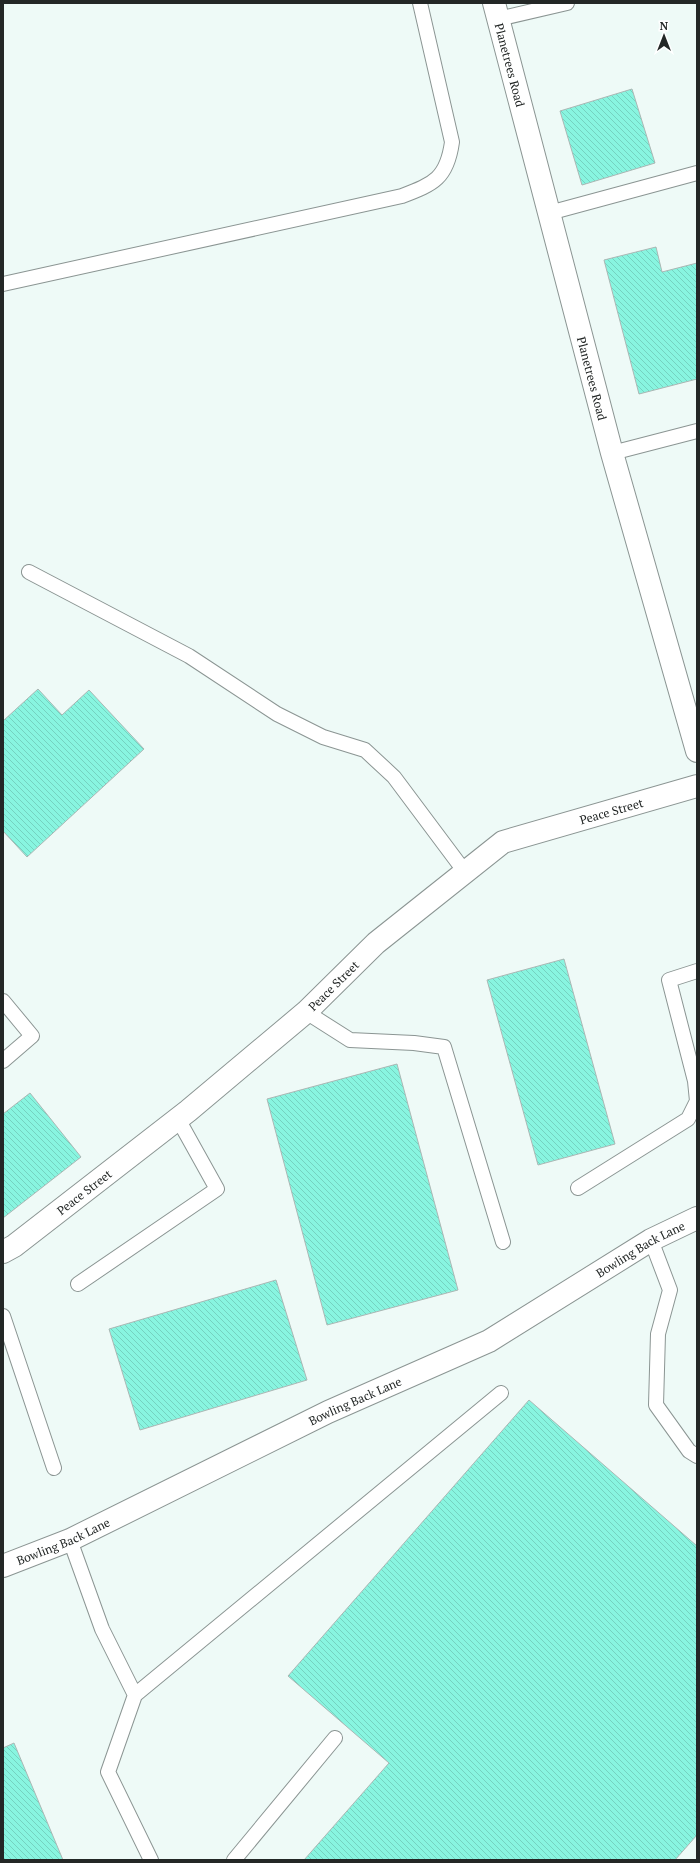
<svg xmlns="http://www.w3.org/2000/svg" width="700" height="1863" font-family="'PT Serif',serif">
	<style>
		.building { fill: url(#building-back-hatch); stroke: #abb7b4 }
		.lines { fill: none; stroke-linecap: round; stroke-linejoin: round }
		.service-casing { stroke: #8b9593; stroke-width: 16 }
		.minor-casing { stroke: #8b9593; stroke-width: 24 }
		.service { stroke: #fff; stroke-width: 14 }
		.minor { stroke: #fff; stroke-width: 22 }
		.labels { text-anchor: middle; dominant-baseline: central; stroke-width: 4; stroke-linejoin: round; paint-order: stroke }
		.street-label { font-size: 12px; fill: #232726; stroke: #fff }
	</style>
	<defs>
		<pattern id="building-back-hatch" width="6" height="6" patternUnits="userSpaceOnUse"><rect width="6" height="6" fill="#88f5e0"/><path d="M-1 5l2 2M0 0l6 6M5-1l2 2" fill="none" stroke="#75d2c0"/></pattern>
	</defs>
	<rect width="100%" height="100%" fill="#eefaf7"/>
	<path class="building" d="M632 89 655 163 582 185 560 111Z
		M656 247 662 272 697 263V379L639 394 604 260Z
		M38 689 62 715 89 690 144 749 27 857 3 831V721Z
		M564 959 615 1144 538 1165 487 980Z
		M397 1064 458 1290 327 1325 267 1099Z
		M30 1093 81 1157 3 1218V1114Z
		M276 1280 307 1380 140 1430 109 1329Z
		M529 1400 697 1546V1835L675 1860H304L389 1763 288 1676Z
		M14 1743 63 1860H3V1748Z"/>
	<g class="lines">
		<g class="service-casing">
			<path id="service" d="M498 19 567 3
				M549 213 697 173
				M3 284 402 196C434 184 447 178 452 142L420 3
				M612 453 697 431
				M29 572 189 656 277 714 323 737 365 750 394 777 465 872
				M3 1001 32 1036 3 1061
				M306 1012 350 1040 414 1043 444 1047 503 1242
				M578 1188 688 1119 697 1101 695 1081 669 980 697 971
				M651 1240 670 1290 658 1334 656 1405 689 1451 697 1456
				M78 1284 217 1189 178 1119
				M3 1316 54 1468
				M70 1540 102 1629 135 1695 108 1772 151 1860
				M135 1695 501 1393
				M234 1860 335 1738"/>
		</g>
		<g class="minor-casing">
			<g id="minor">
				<path id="s1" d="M494 3 612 453 697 751"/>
				<path id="s2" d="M3 1252 14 1246 188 1111 306 1012 376 943 503 842 697 786"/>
				<path id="s3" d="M3 1566 70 1540 328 1412 489 1341 651 1240 697 1218"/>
			</g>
		</g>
		<use href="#service" class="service"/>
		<use href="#minor" class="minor"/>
	</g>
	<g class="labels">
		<g class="street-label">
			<text stroke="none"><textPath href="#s1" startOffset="64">Planetrees Road</textPath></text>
			<text stroke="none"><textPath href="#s1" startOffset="388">Planetrees Road</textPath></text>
			<text stroke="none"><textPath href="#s2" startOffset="760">Peace Street</textPath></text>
			<text stroke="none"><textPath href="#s2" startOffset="425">Peace Street</textPath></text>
			<text stroke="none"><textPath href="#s2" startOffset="101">Peace Street</textPath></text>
			<text stroke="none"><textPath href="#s3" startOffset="713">Bowling Back Lane</textPath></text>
			<text stroke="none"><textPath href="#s3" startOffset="389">Bowling Back Lane</textPath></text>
			<text stroke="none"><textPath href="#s3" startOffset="65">Bowling Back Lane</textPath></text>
		</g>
	</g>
	<rect width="700" height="1863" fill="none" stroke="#232726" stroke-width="8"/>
	<g transform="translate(664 36)" stroke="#ffffff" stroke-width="3" paint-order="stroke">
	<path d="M0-3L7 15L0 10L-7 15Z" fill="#232726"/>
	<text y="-6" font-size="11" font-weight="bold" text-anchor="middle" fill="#232726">N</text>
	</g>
</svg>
